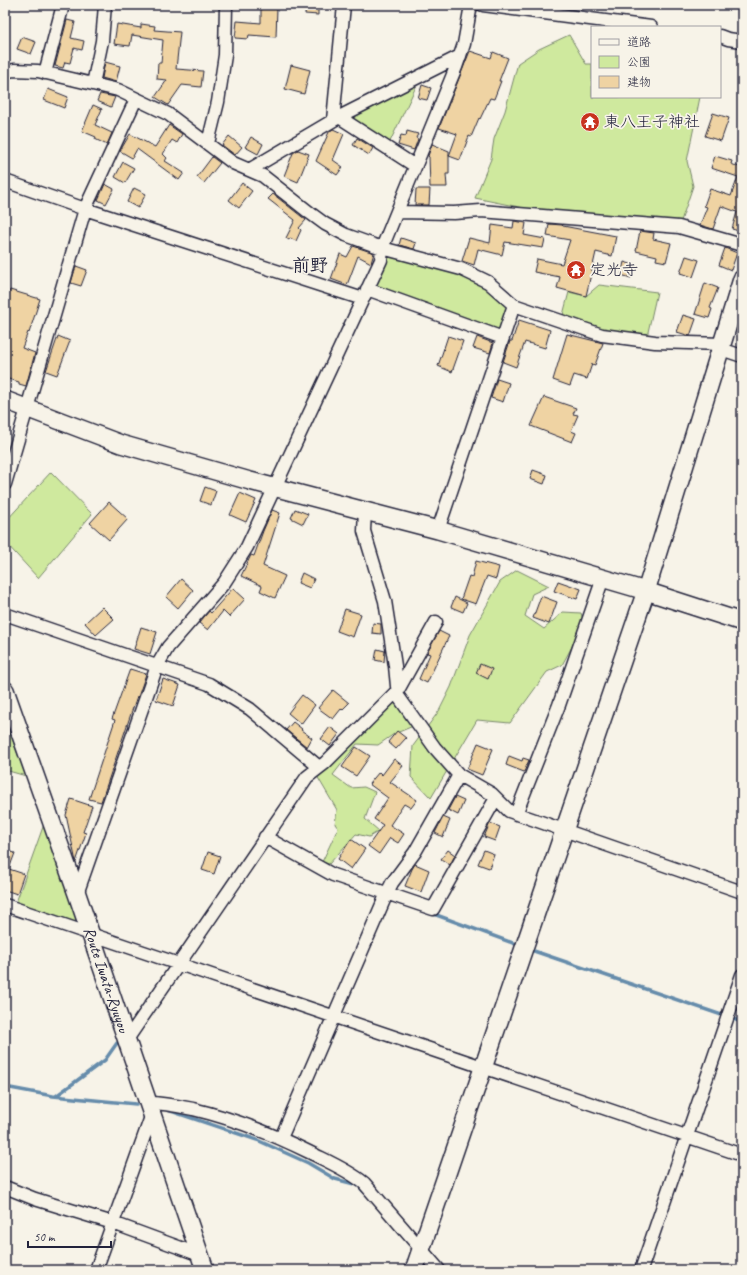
<svg xmlns="http://www.w3.org/2000/svg" width="747" height="1275" font-family="Caveat,'Klee One',sans-serif">
	<style>
		.green { fill: #cfe99e; stroke: #78866c }
		.lines { fill: none; stroke-linecap: round; stroke-linejoin: round }
		.stream { stroke: #668cab; stroke-width: 3.5 }
		.building { fill: #efd3a3; stroke: #22223b }
		.street-casing { stroke: #22223b; stroke-width: 15 }
		.secondary-casing { stroke: #22223b; stroke-width: 20 }
		.street { stroke: #f7f3e8; stroke-width: 12 }
		.secondary { stroke: #f7f3e8; stroke-width: 17 }
		.labels { text-anchor: middle; dominant-baseline: central; stroke-width: 3.5; stroke-linejoin: round; paint-order: stroke }
		.poi-label { font-size: 16px; fill: #22223b; stroke: #f7f3e8; text-anchor: start }
		.street-label { font-size: 16px; fill: #22223b; stroke: #f7f3e8 }
		.quarter-label { font-size: 18px; font-weight: bold; fill: #22223b; stroke: #f7f3e8 }
	</style>
	<rect width="100%" height="100%" fill="#f7f3e8"/>
	<filter id="ink" filterUnits="userSpaceOnUse"><feTurbulence type="fractalNoise" baseFrequency=".025" numOctaves="2"/><feDisplacementMap in="SourceGraphic" scale="8" xChannelSelector="R" yChannelSelector="G"/><feConvolveMatrix kernelMatrix="1 2 1 2 8 2 1 2 1" color-interpolation-filters="sRGB"/></filter>
	<g filter="url(#ink)">
		<path class="green" d="M569 35 586 64H592V97H700L687 161 693 186 679 227 573 218 475 198 491 159 494 139 505 111 518 63 539 49Z
			M421 76 387 148 339 117Z
			M382 248 461 269 514 305 503 338 367 289Z
			M599 285 657 292 646 341 606 335 563 315 569 292 586 296Z
			M51 472 92 514 38 578 5 542V522Z
			M517 570 549 586 532 594 525 616 544 629 563 612 581 613 583 620 575 641 562 665 547 672 510 723 477 720 431 798 411 777 413 746 439 711 451 687 470 635 500 582Z
			M394 694 418 724 394 734 378 745 357 744 333 775 351 788 364 787 375 792 365 819 379 831 369 837 356 834 329 864 322 862 338 828 335 824 337 810 317 776Z
			M5 720 26 776 5 770Z
			M44 824 80 925 14 908Z"/>
		<g class="lines">
			<path class="stream" d="M431 913 521 946
				M528 949 742 1022
				M5 1087 53 1096 136 1104
				M56 1096 105 1060 117 1043
				M168 1110 257 1140 308 1163 335 1179 358 1185 363 1191"/>
		</g>
		<path class="building" d="M306 5H318V15L305 14Z
			M261 8H277L276 37 249 35 248 39 235 38 237 21 261 23Z
			M67 20 75 22 71 38 84 41 82 50 74 48 70 63 65 62 63 68 55 66Z
			M117 24 141 28V24L155 26 154 30 180 32 176 69 203 71 201 87 182 85 168 105 155 97 167 80 157 79 158 63H161L163 40 132 35 130 46 114 44Z
			M22 37 36 42 31 54 17 49Z
			M470 51 491 58 493 52 508 58 499 81H501L494 99 490 98 480 119 479 118 471 137 469 136 460 160 449 156 457 134 439 128Z
			M105 62 120 66 116 82 102 78Z
			M291 65 310 70 304 94 285 89Z
			M422 85 431 88 427 100 418 98Z
			M48 89 68 97 64 108 44 100Z
			M100 94 115 97 111 107 97 101Z
			M93 105 102 109 95 125 112 133 107 145 95 139 96 137 82 131Z
			M713 113 729 118 721 141 705 136Z
			M169 125 182 134 177 143 172 140 163 154 167 158 165 161 184 173 179 180 137 149 132 158 120 151 130 134 155 147Z
			M333 129 344 134 333 160 343 167 337 175 316 161 329 132Z
			M407 131 418 134 416 138 418 139 414 150 398 145 401 135 406 136Z
			M229 136 242 147 235 155 222 145Z
			M251 137 263 144 258 154 245 147Z
			M357 138 373 148 369 155 353 145Z
			M432 144 449 151V174H446L447 187H430L429 157 428 156Z
			M298 150 309 154 298 182 284 176 293 153Z
			M715 156 732 161 731 164 742 168V232L732 229 737 212 721 206 713 229 700 225 707 207 704 206 710 189 731 196 738 177 711 168Z
			M212 157 220 163 204 183 197 177Z
			M123 162 134 168 125 183 115 177Z
			M242 183 252 191 239 208 229 200Z
			M105 184 114 189 106 204 98 200Z
			M134 188 146 194 138 208 127 202Z
			M416 189H430L429 205H415Z
			M273 194 306 220 299 228 301 230 296 241 290 238 289 240 286 238 295 220 268 199Z
			M514 221 526 223 524 235 545 239 543 248 505 242 502 255 478 249 474 265 462 261 469 238 490 243 492 225 513 228Z
			M549 224 562 225 563 226 616 236 612 256 596 252 586 296 557 288 560 277 534 272 537 259 562 264 570 240 547 236Z
			M640 231 654 233 653 239 671 243 666 262 656 260 657 256 636 251Z
			M401 238 416 243 414 249 399 245Z
			M353 246 374 253 371 263 358 256 347 285 331 279 340 254 347 257Z
			M725 248 737 253 731 270 719 265Z
			M686 256 699 260 693 277 680 273Z
			M624 262 634 265 631 278 621 275Z
			M76 266 87 270 81 286 71 283Z
			M705 283 718 288 710 308 712 309 709 318 695 314Z
			M10 290 40 299 29 333 28 332 22 348 35 353 26 386 19 384V382L5 378V304Z
			M683 315 696 319 690 336 677 332Z
			M519 320 550 330 545 348 525 342 516 367 503 362 510 341H512Z
			M567 334 603 343 595 365 592 364 587 379 574 375 570 386 553 380Z
			M58 336 70 341 57 375 46 371Z
			M448 336 463 341 452 372 438 366Z
			M477 337 493 343 490 353 473 348Z
			M497 379 509 383 503 402 491 398Z
			M544 397 576 408 573 414 578 415 571 431 576 433 572 442 531 426Z
			M533 470 547 475 544 484 530 479Z
			M205 487 216 491 211 505 200 501Z
			M240 493 256 500 246 522 230 515Z
			M109 502 128 519 109 540 90 523Z
			M295 509 308 514 303 524 291 518Z
			M272 510 280 513 263 566 285 576 275 598 260 591 262 586 241 576 251 555 254 556 263 531Z
			M476 561 499 567 496 579 487 576 476 604 461 599 469 576 472 577Z
			M302 573 314 579 310 588 298 583Z
			M181 579 193 590 178 608 166 597Z
			M558 581 581 589 577 599 554 591Z
			M233 588 245 599 229 617 223 611 208 630 199 623 209 611 211 613Z
			M541 596 557 602 549 624 533 618Z
			M455 597 467 603 463 612 451 607Z
			M102 607 114 619 96 635 85 623Z
			M345 609 361 614 353 637 337 631Z
			M373 623 381 624V634L372 633Z
			M141 627 157 632 150 654 134 649Z
			M439 631 449 636 427 683 419 679 430 654 427 653Z
			M377 649 385 651 384 662 375 660Z
			M480 664 492 669 488 679 476 673Z
			M130 669 146 674 138 697 137 696 101 802 89 799 115 720 112 719Z
			M163 679 180 685 173 706 156 700Z
			M333 690 349 703 342 710 341 709 333 719 318 708Z
			M302 695 315 705 301 724 288 713Z
			M293 722 302 729 301 730 312 738 307 747 286 730Z
			M330 727 339 734 330 746 321 739Z
			M397 731 406 738 396 749 388 742Z
			M478 743 493 749 482 775 467 769Z
			M356 747 370 756 356 776 342 767Z
			M509 756 522 761 523 758 529 760 524 772 506 765Z
			M394 759 403 766 390 782 417 800 411 808 404 804 390 825 404 834 398 843 390 838 379 854 368 846 383 825 374 819 388 798 369 784 379 772 382 775Z
			M455 797 464 801 458 815 448 810Z
			M71 799 92 806 83 832 86 833 76 862 66 815Z
			M443 817 450 820 443 837 435 833Z
			M490 823 500 827 495 841 484 837Z
			M351 839 365 849 351 869 338 859Z
			M5 850 15 853 9 869 24 874 17 894 5 890Z
			M448 850 455 855 450 865 441 859Z
			M484 850 494 854 489 868 478 864Z
			M208 852 220 856 214 874 202 870Z
			M415 864 429 870 421 892 405 886 412 869Z"/>
		<g class="lines">
			<g class="street-casing">
				<path id="street" d="M483 5 651 27
					M720 36 728 39 742 41
					M5 72 14 70 38 71 118 90 168 114 233 163 263 176 310 213 325 224 346 235 382 248 461 269 488 282 514 305 602 335 655 342 723 344
					M45 73 63 5
					M93 84 102 41 105 5
					M339 117 415 166
					M333 120 344 5
					M208 143 218 102 225 55 226 5
					M249 170 339 117 460 56
					M5 181 85 209 363 299
					M397 212 454 213 481 211 679 227 742 245
					M367 289 503 338
					M721 349 742 356
					M5 484 85 209 136 99
					M365 511 364 531 385 601 395 666 398 696 435 748 459 775 492 794 509 811 742 892
					M438 530 514 305
					M5 614 209 684 250 709 319 767
					M516 814 559 705 603 578
					M265 837 333 875 433 909 496 798
					M77 894 157 666 168 647 224 583 247 547 381 260 382 248 456 67 464 44 471 5
					M5 905 742 1155
					M126 1041 307 777 325 763 398 690 436 622
					M148 1103C164 1103 178 1106 193 1109 235 1119 273 1134 311 1153 329 1162 348 1170 364 1183L439 1270
					M281 1138 387 893 392 883 415 852 459 775
					M5 1187 35 1199 113 1223 200 1255
					M96 1270 152 1114
					M641 1270 742 975"/>
			</g>
			<g class="secondary-casing">
				<g id="secondary">
					<path d="M5 400 121 444 250 481 438 530 646 591 742 622"/>
					<path id="s1" d="M5 690 77 894 205 1270"/>
					<path d="M414 1270 646 591 742 279"/>
				</g>
			</g>
			<use href="#street" class="street"/>
			<use href="#secondary" class="secondary"/>
		</g>
	</g>
	<defs>
		<g id="temple-disc" transform="scale(1)"><circle r="9.5" fill="#c8321e" stroke="#f7f3e8"/><path d="M0-6L5-2H3V0L6.5 2.5H4V6H1.5V3h-3V6H-4V2.5H-6.5L-3 0V-2H-5Z" fill="#fff"/></g>
	</defs>
	<g fill-rule="evenodd">
		<use href="#temple-disc" x="590" y="122"/>
		<use href="#temple-disc" x="576" y="270"/>
	</g>
	<g class="labels">
		<g class="poi-label">
			<text x="604" y="122">東八王子神社</text>
			<text x="590" y="270">定光寺</text>
		</g>
		<g class="street-label">
			<text stroke="none"><textPath href="#s1" startOffset="307">Route Iwata-Ryuyou</textPath></text>
		</g>
		<g class="quarter-label">
			<text x="310" y="265">前野</text>
		</g>
	</g>
	<rect width="747" height="1275" fill="none" stroke="#f7f3e8" stroke-width="20"/>
	<rect x="10" y="10" width="727" height="1255" fill="none" stroke="#22223b" stroke-width="1.5" filter="url(#ink)"/>
	<rect x="591" y="26" width="130" height="72" fill="#f7f3e8" stroke="#a29fa3"/>
	<rect x="599" y="39" width="20" height="6" fill="#f7f3e8" stroke="#a29fa3"/>
	<text x="627" y="46" font-size="12" fill="#22223b">道路</text>
	<rect x="599" y="56" width="20" height="12" fill="#cfe99e" stroke="#a29fa3"/>
	<text x="627" y="66" font-size="12" fill="#22223b">公園</text>
	<rect x="599" y="76" width="20" height="12" fill="#efd3a3" stroke="#a29fa3"/>
	<text x="627" y="86" font-size="12" fill="#22223b">建物</text>
	<path d="M28 1241v6h83v-6" fill="none" stroke="#22223b" stroke-width="2"/>
	<text x="34" y="1241" font-size="12" fill="#22223b" stroke="#f7f3e8" stroke-width="3" paint-order="stroke">50 m</text>
</svg>
